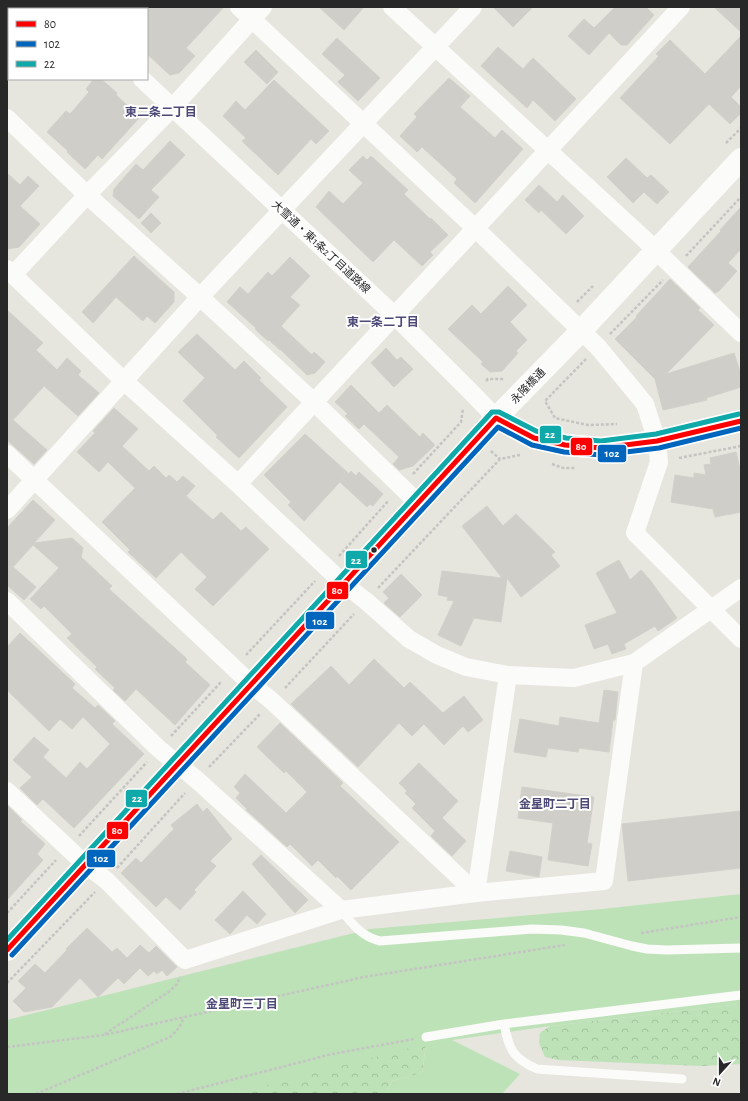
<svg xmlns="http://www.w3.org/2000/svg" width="748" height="1101" font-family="'Alegreya Sans','Noto Sans JP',sans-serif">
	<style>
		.grass { fill: #bde2b7 }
		.forest { fill: url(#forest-crowns) }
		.building { fill: #cfcec9; stroke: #d1d0ca }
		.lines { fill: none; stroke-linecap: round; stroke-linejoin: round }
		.path { stroke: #c4c4c3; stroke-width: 2.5; stroke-dasharray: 3 2; stroke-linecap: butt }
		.service { stroke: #fbfbfa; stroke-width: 9 }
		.minor { stroke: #fbfbfa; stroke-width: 18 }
		.tertiary { stroke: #fbfbfa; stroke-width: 22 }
		.bus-1-casing { stroke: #fff; stroke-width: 8 }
		.bus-2-casing { stroke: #fff; stroke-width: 8 }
		.bus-3-casing { stroke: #fff; stroke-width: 8 }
		.bus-1 { stroke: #f00; stroke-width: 5 }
		.bus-2 { stroke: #0065bd; stroke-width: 5 }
		.bus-3 { stroke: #10a9a9; stroke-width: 5 }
		.bus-dot { fill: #282828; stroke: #fff; stroke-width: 1.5 }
		.labels { text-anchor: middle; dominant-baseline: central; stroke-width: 4; stroke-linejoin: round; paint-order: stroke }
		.street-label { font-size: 11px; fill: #282828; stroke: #fff }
		.neighbourhood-label { font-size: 12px; font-weight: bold; fill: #4e4a77; stroke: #fff }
		.line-badge { stroke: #fff; stroke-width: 1.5 }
		.badge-label { font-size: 11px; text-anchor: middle; font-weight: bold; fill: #fff }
	</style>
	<defs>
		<pattern id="forest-crowns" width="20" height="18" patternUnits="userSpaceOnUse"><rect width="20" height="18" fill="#bde2b7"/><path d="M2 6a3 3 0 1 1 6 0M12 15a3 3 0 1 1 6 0" fill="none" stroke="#a2c29d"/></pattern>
	</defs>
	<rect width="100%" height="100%" fill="#e6e5de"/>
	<path class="grass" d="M741 894V1004L550 1026 452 1040 520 1074 502 1094H387L391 1081 422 1073 426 1045 232 1094H7V1020L370 929 602 909Z"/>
	<path class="forest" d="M741 1004V1064L702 1066 559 1060 545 1057 539 1043 540 1033 550 1026Z
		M426 1044 422 1073 391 1081 387 1094H232Z"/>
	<path class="building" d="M147 7H224L186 48 195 56 179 73 170 75 147 54Z
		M319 7H364L344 30Z
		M493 7H533L513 27Z
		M615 7H646L654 15 627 45H621L609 33 589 55 568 36 584 19 594 28Z
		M714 7H741V32Z
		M741 36V86L731 97 741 107V113L730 124 709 104 670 144 620 98 659 56 656 54 670 40 705 74Z
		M337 38 380 78 358 101 338 82 345 75 322 54Z
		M498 47 523 69 533 58 576 99 555 121 533 100 527 108 481 66Z
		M256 50 278 72 267 84 244 62Z
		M449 78 470 96 460 107 495 138 502 130 523 149 475 203 454 183 457 179 422 147 417 152 400 136 417 117 414 114Z
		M94 79H101L117 93 116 95 140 117 102 159 98 155 85 169 67 152 68 151 47 132 66 111 70 114 89 92 86 89Z
		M274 80 329 131 316 144 311 139 278 175 242 141 246 138 223 116 236 101 245 110Z
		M170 141 185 155 151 190 159 197 139 219 113 196 114 189 136 164 143 170Z
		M363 156 367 160 371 156 384 168 408 190 404 194 430 219 431 218 448 235 430 252 433 255 422 266 394 240 373 262 316 207 329 191 343 204 363 183 349 170Z
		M626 158 647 178 651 175 669 192 657 204 644 192 633 203 607 177Z
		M7 173 20 185 28 176 39 186 20 206 40 224 19 247 7 249Z
		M539 185 557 202 563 195 584 216 566 234 541 210 539 213 525 200Z
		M741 207V249L728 263 737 271 719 291 715 293 688 267 721 231 720 230Z
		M151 213 161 223 151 233 141 223Z
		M134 256 174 292V302L155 323 147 316 143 321 116 297 93 323 82 312Z
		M290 257 310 276 290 297 300 305 281 326 312 355 314 352 325 362 315 373 307 375 280 349V350L269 340 268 341 255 329 256 328 227 302 240 287 248 294 268 272 272 276Z
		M670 279 700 308 698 310 714 325 666 374 734 353 741 375V387L706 398 707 400 663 410 655 379 615 339 637 317 636 316Z
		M508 286 527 305 510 322 527 340 516 351 518 353 502 371 490 372 481 364 483 362 448 329 472 305 481 314Z
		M7 310 43 343 36 350 57 370 67 358 81 371 78 375 99 393 78 416 44 386 13 420 47 450 34 464 7 440Z
		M197 334 235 370 244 361 261 378 259 380 287 407 239 458 216 437 218 436 183 401 205 378 178 352Z
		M386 348 397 360 401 357 413 369 394 387 371 363Z
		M351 385 379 413 387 405 420 437 423 433 435 445 413 466 399 470 393 464 399 457 364 424 359 429 345 416 348 414 335 402Z
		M114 408 138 429 122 446 149 471 154 466 166 478 169 475 177 482 183 476 195 486 186 496 213 520 221 512 241 531 246 527 269 549 213 606 195 589 207 577 181 552 156 578 128 552 130 550 102 522 135 488 108 462 99 472 77 452 95 433 93 431Z
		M305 434 348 473 304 521 288 505 291 502 264 475Z
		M736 452 741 474V512L715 517 713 509 671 502 675 475 694 478V473L706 475 704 465 711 464 710 458Z
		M351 471 356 476 359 472 383 494 373 506 370 504 367 507 340 482Z
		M33 500 55 520 34 543 72 538 83 548 81 557 112 586 109 589 187 659 185 662 210 685 175 725 136 689 125 701 113 690 115 688 95 669 97 667 67 638 72 634 44 606 41 609 30 599 59 568 33 545 13 567 36 587 24 600 7 585V528Z
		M487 506 503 526 516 514 555 552 551 555 560 566 521 597 507 578 501 622 474 618 461 646 438 635 454 601 447 600 448 597 438 595 442 571 502 578 462 526Z
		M619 560 630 580 641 570 650 580 677 618 658 631 655 626 624 644 626 649 612 654 608 644 594 649 585 625 617 613 596 573Z
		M401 574 422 595 400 617 384 603 389 598 383 592Z
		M20 633 75 684 72 688 95 708 98 705 115 721 112 724 144 754 74 828 43 799 37 805 20 788 32 777 13 760 34 737 49 750 43 757 66 778 80 762 87 769 110 744 83 717 72 729 60 719 49 731 7 690V647Z
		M374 659 404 688 410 682 443 713 464 696 483 720 468 732 463 726 444 745 424 724 412 736 399 723 358 767 291 704 331 666 349 685Z
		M604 690 618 692 615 720H613L609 752 579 748 578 752 548 748 546 757 514 752 520 719 559 726 560 717 599 723Z
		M280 723 343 783 340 786 399 842 351 890 337 876 336 878 318 860 312 866 290 844 287 847 252 815 246 810 247 809 236 798 240 793 234 787 245 774 286 813 307 792 286 771 284 773 257 747Z
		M419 763 458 801 442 818 466 841 452 856 431 836 435 831 412 808 416 804 405 793 407 791 399 783Z
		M522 787 594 797 587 843 592 844 588 866 548 860 553 823 518 818Z
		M197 804 203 812 207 808 232 839 210 861 216 866 194 890 196 892 180 910 166 897 156 907 121 873 136 858 141 863 174 829 171 825Z
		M7 805 22 820 20 821 45 844 37 854 43 860 7 900Z
		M741 811V868L628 881 622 824Z
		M510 851 542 857 539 877 506 871Z
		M261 855 308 900 295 913 252 864Z
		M243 891 266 914 257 924 247 915 230 934 215 920Z
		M87 928 112 952 117 948 127 958 140 945 149 953 156 946 177 967 167 976 162 970 157 974 154 971 148 976 140 968 124 984 118 978 98 997 80 978 52 1007 24 1012 13 1001 26 988 18 981 35 964 45 973 67 950 66 949Z"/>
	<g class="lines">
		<path class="path" d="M726 143 741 128
			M686 256 741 197
			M577 302 593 286
			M610 334 663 280
			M586 359 545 401 555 418 588 425 617 424
			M486 381 488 379H505
			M491 451 500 459
			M679 458 741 446
			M552 464 563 468H576
			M413 474 461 422 463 408
			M339 556 389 500
			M378 588 500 459 520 455
			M246 655 315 581
			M285 688 354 614
			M171 736 222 681
			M209 767 261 713
			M79 836 147 762
			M117 868 185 793
			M7 913 56 860
			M641 933 741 917
			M7 983 95 892
			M105 1034 170 991 177 984 180 977
			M7 1047 104 1035 364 977 565 945
			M36 1094 170 1037 179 1028 184 1017
			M177 1094 332 1054 414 1039"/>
		<path class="service" d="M341 910C352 924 362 937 380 941L532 929 561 930 584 933 632 946 647 949 667 950 741 948
			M504 1024C509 1049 512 1058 537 1069L682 1079
			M426 1037 504 1024 741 995"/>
		<path class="minor" d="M64 7 66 9
			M239 7 475 228 598 347 645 404 657 441 659 462 635 533 741 639
			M392 7 641 236 741 333
			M7 60 9 57
			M142 79 394 315 473 394 496 418
			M7 118 87 195 200 297 314 402 418 503
			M7 269 124 381 238 484 344 584 366 601 409 639 437 655 466 667 508 675 574 678 634 663 741 588
			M13 275 87 195 173 107 263 7
			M7 454 251 684 272 701 476 893
			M238 484 681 7
			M7 510 200 297 473 7
			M7 601 159 749 197 780 341 910
			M7 791 86 865 106 880 185 960 341 910 476 893 604 881 634 663
			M476 893 508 675"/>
		<path class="tertiary" d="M496 418 534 438 565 445 601 448 657 441 741 421
			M7 950 496 418 581 331 741 159"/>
		<g class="bus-1-casing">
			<path id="bus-1" d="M7 950 496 418 534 438 565 445 601 448 657 441 741 421"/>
		</g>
		<g class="bus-2-casing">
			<path id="bus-2" d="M12 955 498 427 532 445 564 452 601 455 659 448 741 428"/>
		</g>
		<g class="bus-3-casing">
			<path id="bus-3" d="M7 940 492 412H499L536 431 566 438 601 441 656 434 739 414"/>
		</g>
		<use href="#bus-1" class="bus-1"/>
		<use href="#bus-2" class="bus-2"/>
		<use href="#bus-3" class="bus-3"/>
	</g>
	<circle class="bus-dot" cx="374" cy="550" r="3.5"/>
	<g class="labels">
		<g class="street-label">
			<text transform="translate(321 247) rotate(43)">大雪通・東1条2丁目道路線</text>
			<text transform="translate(528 386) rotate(-46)">永隆橋通</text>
		</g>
		<g class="neighbourhood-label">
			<text x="161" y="112">東二条二丁目</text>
			<text x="383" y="322">東一条二丁目</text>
			<text x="555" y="804">金星町二丁目</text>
			<text x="242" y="1004">金星町三丁目</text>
		</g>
	</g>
	<g class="line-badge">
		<rect x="539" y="425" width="23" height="19" rx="4" fill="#10a9a9"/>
		<rect x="570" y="437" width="23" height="19" rx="4" fill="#f00"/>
		<rect x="597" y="444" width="30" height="19" rx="4" fill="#0065bd"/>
		<rect x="345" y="550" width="23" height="19" rx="4" fill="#10a9a9"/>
		<rect x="326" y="581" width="23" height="19" rx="4" fill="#f00"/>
		<rect x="305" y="611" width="30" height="19" rx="4" fill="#0065bd"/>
		<rect x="125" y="789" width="23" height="19" rx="4" fill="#10a9a9"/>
		<rect x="106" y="821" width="23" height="19" rx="4" fill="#f00"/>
		<rect x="86" y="849" width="30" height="19" rx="4" fill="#0065bd"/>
	</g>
	<g class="badge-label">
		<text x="550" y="438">22</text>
		<text x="581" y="450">80</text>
		<text x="612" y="457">102</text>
		<text x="356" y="564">22</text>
		<text x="337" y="594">80</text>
		<text x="320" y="625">102</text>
		<text x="137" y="802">22</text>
		<text x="117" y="834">80</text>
		<text x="101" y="862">102</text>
	</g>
	<rect width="748" height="1101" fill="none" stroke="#282828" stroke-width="16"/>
	<rect x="8" y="8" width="140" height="72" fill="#ffffff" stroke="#a9a9a9"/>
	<rect x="16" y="21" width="20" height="6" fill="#ff0000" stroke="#a9a9a9"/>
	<text x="44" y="28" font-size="12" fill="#282828">80</text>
	<rect x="16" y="41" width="20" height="6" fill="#0065bd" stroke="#a9a9a9"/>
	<text x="44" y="48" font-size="12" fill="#282828">102</text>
	<rect x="16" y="61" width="20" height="6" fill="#10a9a9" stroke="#a9a9a9"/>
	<text x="44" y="68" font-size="12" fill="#282828">22</text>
	<g transform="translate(720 1073) rotate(201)" stroke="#ffffff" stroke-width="3" paint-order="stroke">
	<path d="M0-3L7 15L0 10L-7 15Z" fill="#282828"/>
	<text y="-6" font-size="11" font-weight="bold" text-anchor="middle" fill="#282828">N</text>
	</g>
</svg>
